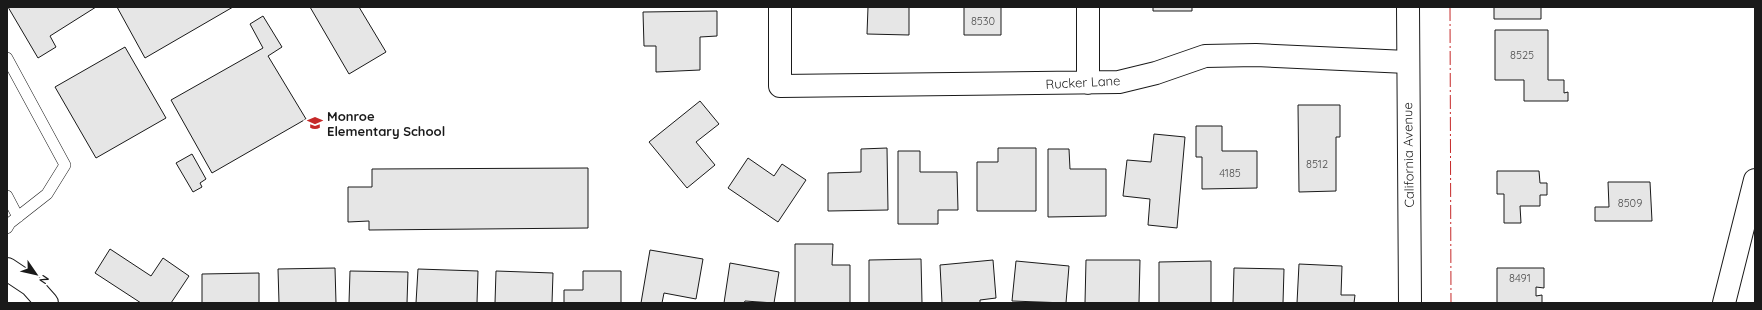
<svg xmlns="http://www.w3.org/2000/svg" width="1762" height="310" font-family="Quicksand,sans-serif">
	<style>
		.building { fill: #e6e6e6; stroke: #1a1a1a }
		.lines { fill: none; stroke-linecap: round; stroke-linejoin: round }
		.service-casing { stroke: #1a1a1a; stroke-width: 12 }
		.minor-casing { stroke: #1a1a1a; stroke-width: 24 }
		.secondary-casing { stroke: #1a1a1a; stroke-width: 24 }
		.service { stroke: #fff; stroke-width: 11 }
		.minor { stroke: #fff; stroke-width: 22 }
		.secondary { stroke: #fff; stroke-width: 22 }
		.power { stroke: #c62828; stroke-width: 1; stroke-dasharray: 14 3 2 3; stroke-linecap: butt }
		.labels { text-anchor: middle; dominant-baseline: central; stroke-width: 3; stroke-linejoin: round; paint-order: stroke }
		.number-label { font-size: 11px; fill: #4d4d4d }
		.street-label { font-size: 13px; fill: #1a1a1a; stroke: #fff }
		.poi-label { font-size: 13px; font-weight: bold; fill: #1a1a1a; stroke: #fff; text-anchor: start }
	</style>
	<rect width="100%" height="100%" fill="#fff"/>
	<path class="building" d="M8 7H96L50 36 56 47 38 58Z
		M117 7H233L145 58Z
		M310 7H359L386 52 349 74Z
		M868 7H909V35L867 34Z
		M964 7H1001V35H964Z
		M1153 7H1192V11H1153Z
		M1494 7H1541V19H1494Z
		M717 11V36L700 37V70L656 72V46H644L643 12Z
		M263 16 282 47 268 56 306 119 212 173 171 100 263 48 250 24Z
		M1495 30H1548V80H1564V93L1568 92V101H1524V80H1495Z
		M125 47 166 118 96 158 55 87Z
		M700 101 719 124 696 142 715 165 687 188 649 142Z
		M1298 105H1340V137H1336V191L1299 192Z
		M1196 126H1222V151H1257V188L1202 189V157H1196Z
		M1154 134 1185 137 1177 228 1148 225 1150 199 1123 196 1127 160 1151 162Z
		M887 148 888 210 828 211V173L861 172V149Z
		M998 148H1036V211H977V162H998Z
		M1048 149H1069L1070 169H1106V216L1048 217Z
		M898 151H920V172H957L958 210H938V224H898Z
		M192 154 206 179 200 183 202 187 193 192 176 163Z
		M748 158 774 176 782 164 806 180 778 222 728 188Z
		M588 168V228L369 230V221L348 222V187H372V169Z
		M1497 171H1539L1540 183H1547V195H1540V206H1520L1521 223H1504V194H1497Z
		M1608 182H1650L1652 221H1595V207H1609Z
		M795 244H833L832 265H850V303H795Z
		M110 249 151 276 163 258 189 276 171 303H141L95 273Z
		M650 250 703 259 696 299 664 293 662 303H641Z
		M921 259 922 303H869V260Z
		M993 260 996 298 980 300V303H942L940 265Z
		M1086 260H1140L1139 303H1085Z
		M1016 261 1069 266 1066 303 1012 301Z
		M1211 261V303H1159V262Z
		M730 263 779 272 774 303 745 301 744 303H724Z
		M1299 264 1342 266 1341 295H1355L1354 303H1297Z
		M335 268 336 303H279L278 269Z
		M1234 268 1284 269 1283 303H1233Z
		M1497 268H1544V288L1536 287V296L1542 295V303H1497Z
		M418 269 478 271 477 303H416Z
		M350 271 408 272 407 303H349Z
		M496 271 553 273 552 303H495Z
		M583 271H621V303H564V290H583Z
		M259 273V303H202V274Z"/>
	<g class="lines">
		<g class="service-casing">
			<path id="service" d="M7 58 65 165 47 194 10 223 7 228
				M7 196 18 217"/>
		</g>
		<g class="minor-casing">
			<path id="minor" d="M780 7V86L1119 82 1156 73 1205 56 1256 55 1407 62
				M1088 83V7
				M7 269 31 285 47 303
				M1724 303 1755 180"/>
		</g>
		<g class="secondary-casing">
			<path id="secondary" d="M1408 7 1410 303"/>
		</g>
		<use href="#service" class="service"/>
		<use href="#minor" class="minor"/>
		<use href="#secondary" class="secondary"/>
		<path class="power" d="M1450 7 1451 303"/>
	</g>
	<defs>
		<g id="school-bare" transform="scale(1.2)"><path d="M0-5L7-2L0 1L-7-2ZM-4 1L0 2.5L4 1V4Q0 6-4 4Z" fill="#c62828" stroke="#fff" stroke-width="2.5" paint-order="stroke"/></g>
	</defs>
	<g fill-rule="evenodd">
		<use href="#school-bare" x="315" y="123"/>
	</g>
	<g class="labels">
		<g class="number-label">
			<text x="983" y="21">8530</text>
			<text x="1522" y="55">8525</text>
			<text x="1317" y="164">8512</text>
			<text x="1230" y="173">4185</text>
			<text x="1630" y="203">8509</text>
			<text x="1520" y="278">8491</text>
		</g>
		<g class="street-label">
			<text transform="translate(1083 82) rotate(-3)">Rucker Lane</text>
			<text transform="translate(1408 155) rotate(-91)">California Avenue</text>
		</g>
		<g class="poi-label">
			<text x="327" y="116">Monroe<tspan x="327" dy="15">Elementary School</tspan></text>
		</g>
	</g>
	<rect width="1762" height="310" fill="none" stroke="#1a1a1a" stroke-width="16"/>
	<g transform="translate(36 274) rotate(124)" stroke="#ffffff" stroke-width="3" paint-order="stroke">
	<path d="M0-3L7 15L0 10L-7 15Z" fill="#1a1a1a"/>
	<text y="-6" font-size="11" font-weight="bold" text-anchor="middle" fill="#1a1a1a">N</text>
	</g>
</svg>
